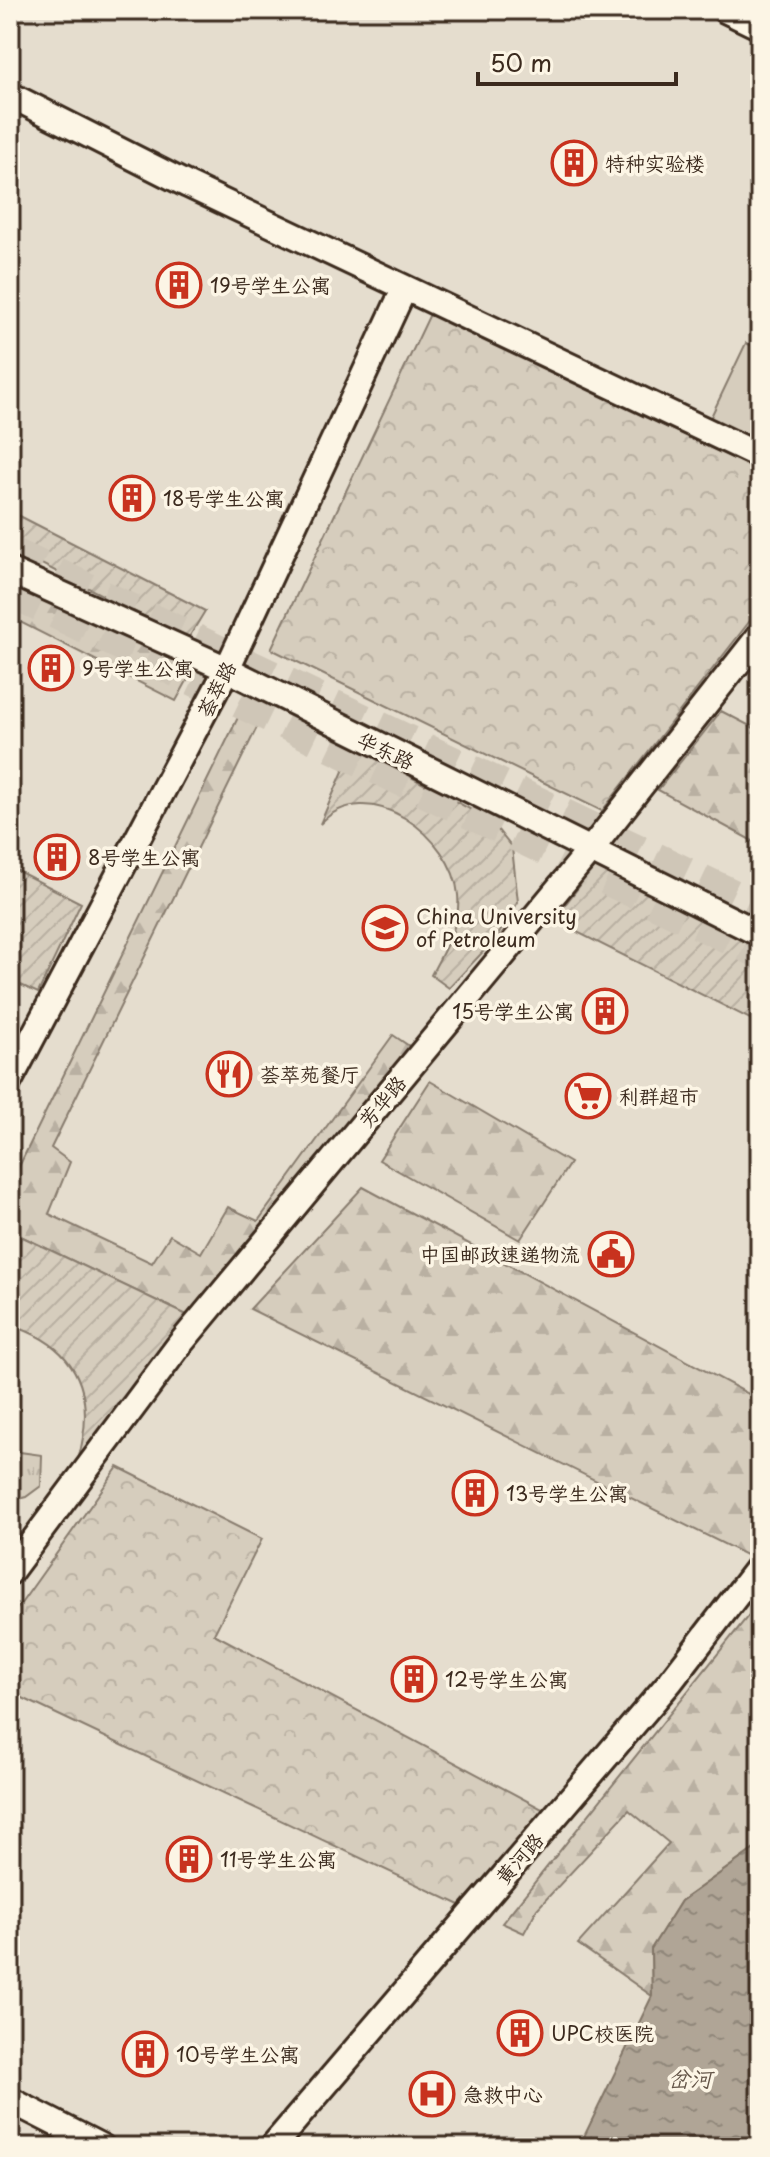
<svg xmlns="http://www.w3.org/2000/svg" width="770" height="2157" font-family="'Playpen Sans','LXGW WenKai TC',sans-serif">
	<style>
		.built { fill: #e5ddce }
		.grass { fill: url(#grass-tufts); stroke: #887c6e; stroke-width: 2 }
		.forest { fill: url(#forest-firs); stroke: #887c6e; stroke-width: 2 }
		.park { fill: url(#park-crowns); stroke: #887c6e; stroke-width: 2 }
		.garden { fill: url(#garden-furrows); stroke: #887c6e; stroke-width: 2 }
		.pitch { fill: #d6cdbd; stroke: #887c6e; stroke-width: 2 }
		.water { fill: url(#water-ripples); stroke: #817466; stroke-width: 2 }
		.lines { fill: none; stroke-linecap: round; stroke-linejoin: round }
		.secondary-tunnel { stroke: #cfc6b7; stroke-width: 34; stroke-dasharray: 34 17; stroke-linecap: butt }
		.minor-casing { stroke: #3b2a1e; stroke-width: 30 }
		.minor { stroke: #fcf5e5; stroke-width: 24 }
		.labels { text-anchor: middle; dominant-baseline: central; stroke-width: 7; stroke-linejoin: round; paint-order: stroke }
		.poi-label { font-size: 20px; fill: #3b2a1e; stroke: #fcf5e5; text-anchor: start }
		.street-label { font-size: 20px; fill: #3b2a1e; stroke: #fcf5e5 }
		.water-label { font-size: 22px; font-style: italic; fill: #645548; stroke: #fcf5e5 }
	</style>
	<defs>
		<pattern id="grass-tufts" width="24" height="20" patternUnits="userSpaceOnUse" patternTransform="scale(2)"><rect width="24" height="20" fill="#d6cdbd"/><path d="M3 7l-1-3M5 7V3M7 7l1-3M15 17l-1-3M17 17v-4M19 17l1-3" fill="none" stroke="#b9b0a2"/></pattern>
		<pattern id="forest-firs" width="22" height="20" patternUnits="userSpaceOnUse" patternTransform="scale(2)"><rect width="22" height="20" fill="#d6cdbd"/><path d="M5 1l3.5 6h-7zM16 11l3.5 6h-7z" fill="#b9b0a2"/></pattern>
		<pattern id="park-crowns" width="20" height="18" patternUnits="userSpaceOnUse" patternTransform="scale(2)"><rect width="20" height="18" fill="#d6cdbd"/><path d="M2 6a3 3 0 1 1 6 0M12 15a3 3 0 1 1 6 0" fill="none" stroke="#b9b0a2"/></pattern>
		<pattern id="garden-furrows" width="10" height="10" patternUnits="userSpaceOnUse" patternTransform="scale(2)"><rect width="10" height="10" fill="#d6cdbd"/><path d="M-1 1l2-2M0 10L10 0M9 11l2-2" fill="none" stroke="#b9b0a2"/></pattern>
		<pattern id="water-ripples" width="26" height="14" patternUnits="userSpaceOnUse" patternTransform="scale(2)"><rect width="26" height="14" fill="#b0a596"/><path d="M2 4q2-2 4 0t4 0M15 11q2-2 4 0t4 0" fill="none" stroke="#90877a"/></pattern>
	</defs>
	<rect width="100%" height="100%" fill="#f4eddd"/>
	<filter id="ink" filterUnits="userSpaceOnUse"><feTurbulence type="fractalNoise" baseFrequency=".0125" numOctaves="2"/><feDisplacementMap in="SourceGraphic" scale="16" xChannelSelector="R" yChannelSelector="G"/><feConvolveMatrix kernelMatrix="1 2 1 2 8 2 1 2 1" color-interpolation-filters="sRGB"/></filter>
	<g filter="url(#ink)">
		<path class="built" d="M10 10H760V1845L681 1901 651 1949 652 1996 579 2147H10Z"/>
		<path class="grass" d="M10 1441 20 1452 42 1455 41 1486 26 1497 10 1501Z"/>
		<path class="forest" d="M10 580 193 670 176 701 10 617Z
			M246 701 264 713 51 1148 70 1162 49 1214 152 1263 170 1235 201 1253 228 1207 258 1221 393 1035 412 1048 191 1317 10 1231V1185Z
			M721 711 760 731V845L658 790Z
			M430 1081 570 1163 520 1240 379 1160Z
			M363 1187 760 1400V1543L750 1557 250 1309Z
			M760 1601V1845L681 1901 651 1949 652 1996 578 1944 669 1843 629 1810 537 1909 524 1933 502 1923Z"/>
		<path class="park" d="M430 314 760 471V608L602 811 271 649Z
			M118 1467 262 1539 214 1634 546 1811 460 1905 10 1692V1619Z"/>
		<path class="garden" d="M10 511 205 611 188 639 10 548Z
			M354 746 490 820 512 848 518 902 497 937 449 988 431 975C444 949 461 925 458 895 453 837 368 772 320 824Z
			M596 865 760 948V1024L553 920Z
			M10 867 81 903 38 993 10 980Z
			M10 1231 191 1317 78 1460C97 1393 78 1346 10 1325Z"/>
		<path class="pitch" d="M746 343 760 349V448L707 425Z"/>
		<path class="water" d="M760 1845V2147H579L652 1996 651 1949 681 1901Z"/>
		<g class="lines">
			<path class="secondary-tunnel" d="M10 553 760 909
				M10 590 760 952"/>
			<g class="minor-casing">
				<path id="minor" d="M725 10 760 27
					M10 95 188 185 760 456
					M10 571 227 669 760 934
					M10 1080 227 669 404 289
					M10 1572 180 1344 592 848 760 635
					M10 2100 102 2147
					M272 2147 670 1682 760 1565"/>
			</g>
			<use href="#minor" class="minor"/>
		</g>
	</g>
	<defs>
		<g id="building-ring" transform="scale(2.3)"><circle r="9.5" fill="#fcf5e5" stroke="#c8321e" stroke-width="1.5"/><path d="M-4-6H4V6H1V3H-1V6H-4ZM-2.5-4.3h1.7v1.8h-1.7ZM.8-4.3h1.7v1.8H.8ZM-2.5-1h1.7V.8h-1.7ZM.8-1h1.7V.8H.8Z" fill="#c8321e"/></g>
		<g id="university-ring" transform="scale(2.3)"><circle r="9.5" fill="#fcf5e5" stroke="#c8321e" stroke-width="1.5"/><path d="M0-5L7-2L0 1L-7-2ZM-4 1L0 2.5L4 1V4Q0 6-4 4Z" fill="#c8321e"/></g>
		<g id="restaurant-ring" transform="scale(2.3)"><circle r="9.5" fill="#fcf5e5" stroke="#c8321e" stroke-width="1.5"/><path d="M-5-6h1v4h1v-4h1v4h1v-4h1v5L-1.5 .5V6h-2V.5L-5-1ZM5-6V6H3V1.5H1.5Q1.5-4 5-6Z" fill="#c8321e"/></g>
		<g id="supermarket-ring" transform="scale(2.3)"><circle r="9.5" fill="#fcf5e5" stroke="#c8321e" stroke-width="1.5"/><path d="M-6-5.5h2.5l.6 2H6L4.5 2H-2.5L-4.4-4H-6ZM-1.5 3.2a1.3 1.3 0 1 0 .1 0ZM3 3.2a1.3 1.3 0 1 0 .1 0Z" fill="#c8321e"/></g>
		<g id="civic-ring" transform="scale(2.3)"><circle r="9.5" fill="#fcf5e5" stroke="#c8321e" stroke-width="1.5"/><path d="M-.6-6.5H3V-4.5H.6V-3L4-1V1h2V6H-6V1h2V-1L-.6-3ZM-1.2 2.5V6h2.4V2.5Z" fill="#c8321e"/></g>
		<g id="hospital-ring" transform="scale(2.3)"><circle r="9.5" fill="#fcf5e5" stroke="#c8321e" stroke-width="1.5"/><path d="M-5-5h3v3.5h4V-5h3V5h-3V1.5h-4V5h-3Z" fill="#c8321e"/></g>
	</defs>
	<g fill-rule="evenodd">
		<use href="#building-ring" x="574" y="163"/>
		<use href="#building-ring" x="179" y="285"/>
		<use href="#building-ring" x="132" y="498"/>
		<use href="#building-ring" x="51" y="668"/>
		<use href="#building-ring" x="57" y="857"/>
		<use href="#university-ring" x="385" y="928"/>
		<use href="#building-ring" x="605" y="1011"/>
		<use href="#restaurant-ring" x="229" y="1074"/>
		<use href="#supermarket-ring" x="588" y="1096"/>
		<use href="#civic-ring" x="611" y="1254"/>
		<use href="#building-ring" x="475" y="1493"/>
		<use href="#building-ring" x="414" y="1679"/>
		<use href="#building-ring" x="189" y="1859"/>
		<use href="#building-ring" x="520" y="2033"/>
		<use href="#building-ring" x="145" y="2054"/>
		<use href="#hospital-ring" x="432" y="2094"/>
	</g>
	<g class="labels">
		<g class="poi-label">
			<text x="605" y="163">特种实验楼</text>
			<text x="210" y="285">19号学生公寓</text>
			<text x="163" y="498">18号学生公寓</text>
			<text x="82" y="668">9号学生公寓</text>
			<text x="88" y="857">8号学生公寓</text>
			<text x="416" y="916">China University<tspan x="416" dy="23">of Petroleum</tspan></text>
			<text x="574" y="1011" text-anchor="end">15号学生公寓</text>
			<text x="260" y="1074">荟萃苑餐厅</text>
			<text x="619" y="1096">利群超市</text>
			<text x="580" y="1254" text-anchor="end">中国邮政速递物流</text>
			<text x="506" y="1493">13号学生公寓</text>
			<text x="445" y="1679">12号学生公寓</text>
			<text x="220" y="1859">11号学生公寓</text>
			<text x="551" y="2033">UPC校医院</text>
			<text x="176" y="2054">10号学生公寓</text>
			<text x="463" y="2094">急救中心</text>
		</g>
		<g class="street-label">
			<text transform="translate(216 689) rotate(-63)">荟萃路</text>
			<text transform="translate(386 750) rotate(25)">华东路</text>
			<text transform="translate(382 1101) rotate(-50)">芳华路</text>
			<text transform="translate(519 1858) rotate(-49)">黄河路</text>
		</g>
		<g class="water-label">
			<text x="690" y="2077">岔河</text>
		</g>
	</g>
	<rect width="770" height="2157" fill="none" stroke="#fcf5e5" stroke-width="40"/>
	<rect x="20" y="20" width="730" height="2117" fill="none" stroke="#3b2a1e" stroke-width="3" filter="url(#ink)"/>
	<path d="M478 72v12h198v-12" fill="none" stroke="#3b2a1e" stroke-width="4"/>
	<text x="490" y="72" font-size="24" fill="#3b2a1e" stroke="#fcf5e5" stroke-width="6" paint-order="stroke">50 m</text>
</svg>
